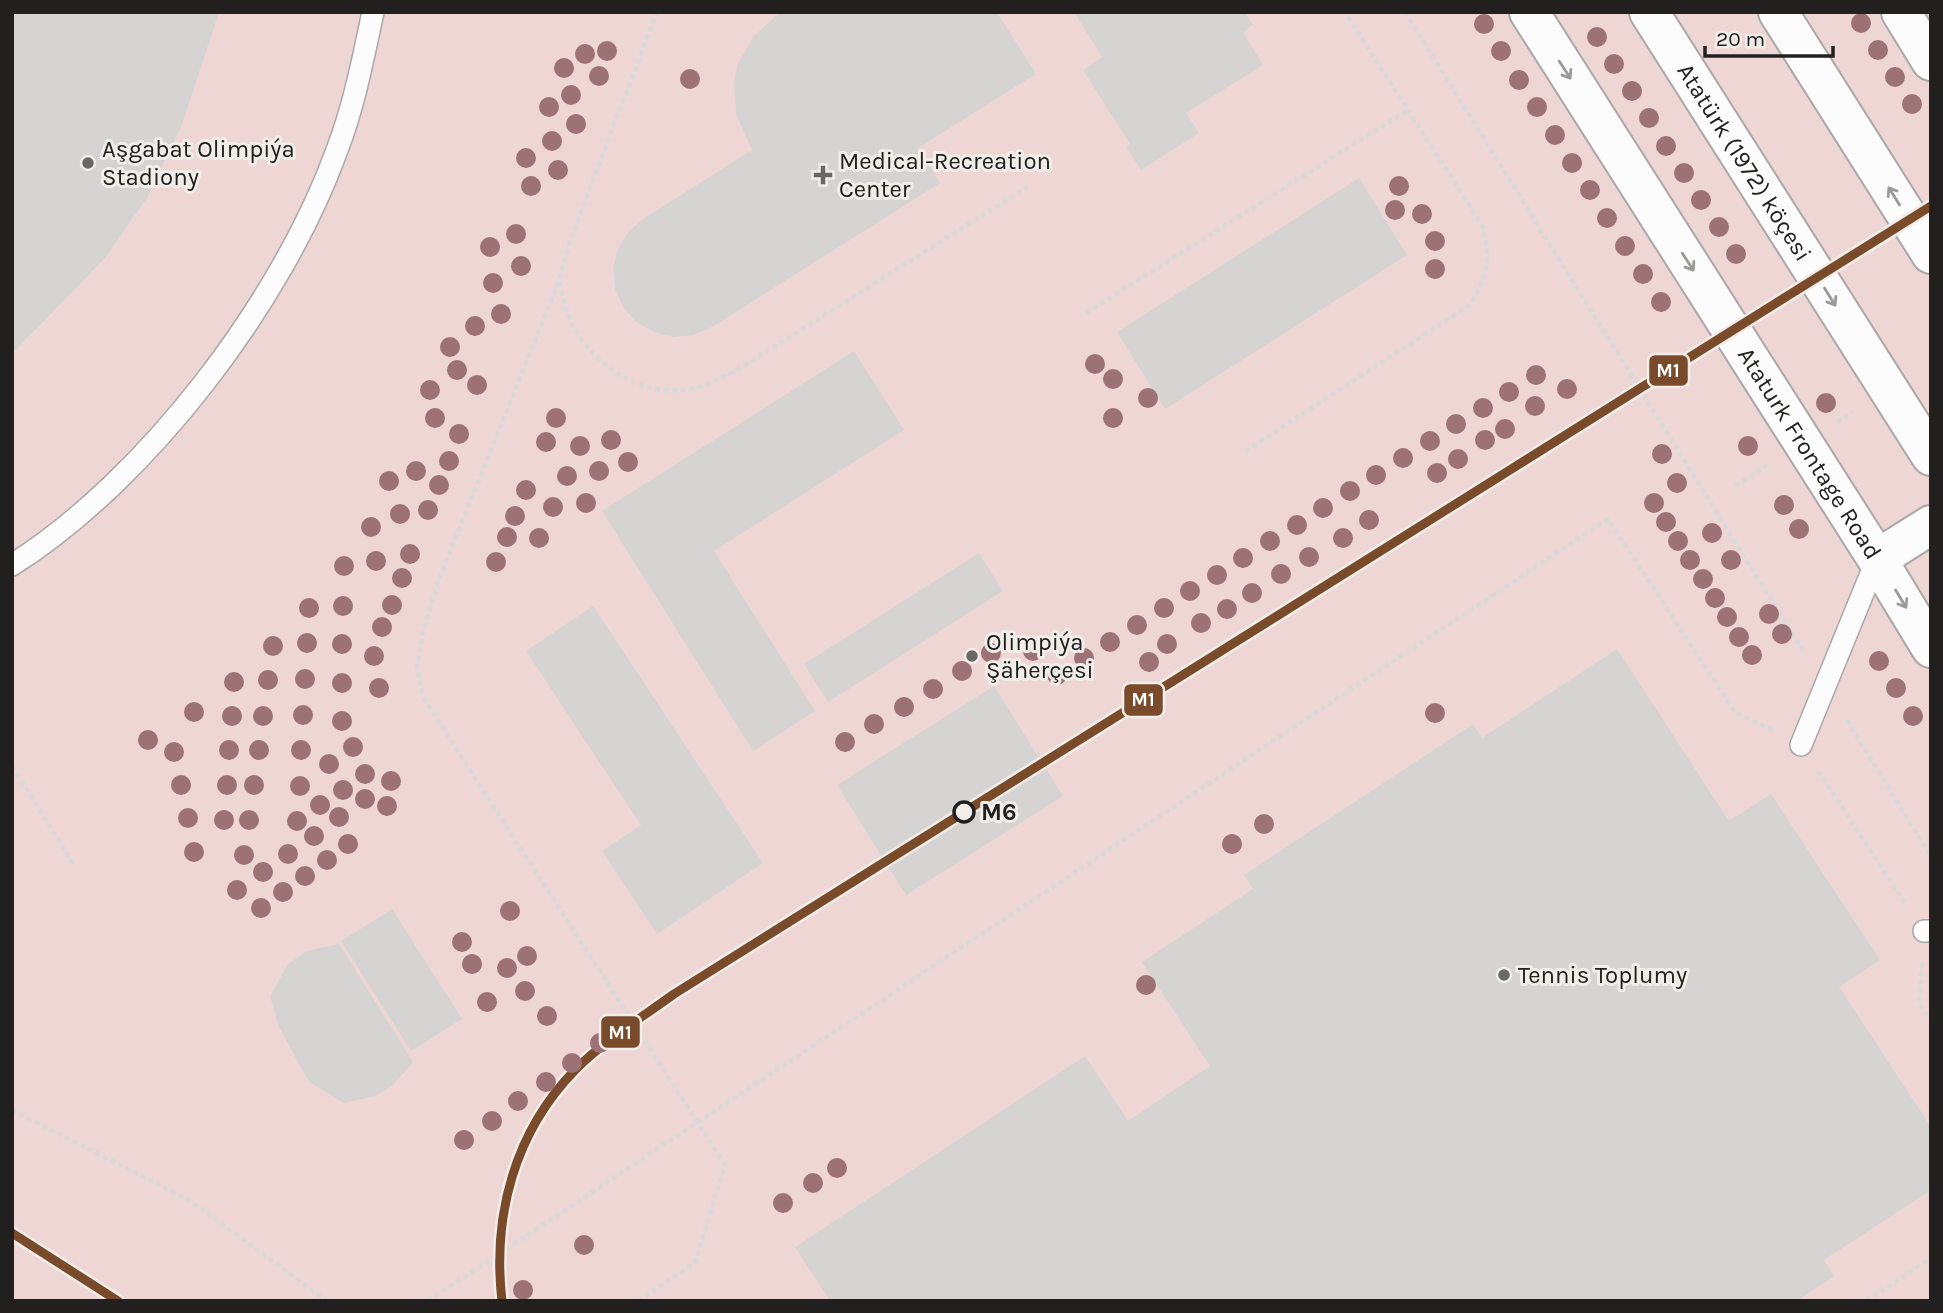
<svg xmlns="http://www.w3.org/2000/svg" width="1943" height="1313" font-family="Karla,sans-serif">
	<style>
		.green { fill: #eed6d5 }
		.building { fill: #d6d4d2 }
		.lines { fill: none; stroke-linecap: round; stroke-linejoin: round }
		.service-casing { stroke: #aaa8a6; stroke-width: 24 }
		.minor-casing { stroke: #aaa8a6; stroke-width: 42 }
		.secondary-casing { stroke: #aaa8a6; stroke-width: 42 }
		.path { stroke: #dad9d9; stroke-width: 4.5; stroke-dasharray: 5 3.5; stroke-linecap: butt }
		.service { stroke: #fdfcfc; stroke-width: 21 }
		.minor { stroke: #fdfcfc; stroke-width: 38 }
		.secondary { stroke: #fdfcfc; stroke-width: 38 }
		.metro-1-casing { stroke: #f1eee9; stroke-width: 14 }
		.metro-1 { stroke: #7a4b2a; stroke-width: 9 }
		.tree { fill: #9c7277 }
		.oneway { stroke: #9a9998 }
		.poi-dot { fill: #696866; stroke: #f1eee9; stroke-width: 2.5 }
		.stop-dot { fill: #f1eee9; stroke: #21201e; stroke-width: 3.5 }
		.labels { text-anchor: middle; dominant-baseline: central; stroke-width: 6; stroke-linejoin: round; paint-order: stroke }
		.poi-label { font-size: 24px; fill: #21201e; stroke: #f1eee9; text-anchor: start }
		.street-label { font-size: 24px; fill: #21201e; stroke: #f1eee9 }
		.stop-label { font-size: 24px; font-weight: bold; fill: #21201e; stroke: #f1eee9; text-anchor: start }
		.line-badge { stroke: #f1eee9; stroke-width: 2.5 }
		.badge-label { font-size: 19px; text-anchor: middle; font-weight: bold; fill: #fff }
	</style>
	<rect width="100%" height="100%" fill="#efedeb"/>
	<path class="green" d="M12 12H1931V1301H12Z"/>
	<path class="building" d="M12 12H219L181 127 147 198 104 259 12 354Z
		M780 12H997L1036 74 918 148 940 183 712 327 693 335 673 337 654 332 636 322 623 307 615 289 613 268 618 249 628 232 643 219 752 150 736 114 734 80 738 64 753 37Z
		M1074 12H1245L1253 25 1243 32 1263 65 1186 113 1199 133 1141 170 1126 147 1130 144 1083 70 1102 57Z
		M1359 178 1407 255 1165 409 1117 332Z
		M854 351 904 430 714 551 815 711 753 751 602 511Z
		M979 553 1003 591 828 702 804 664Z
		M593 606 763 863 657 934 602 851 641 825 526 651Z
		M1617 649 1729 821 1771 794 1880 960 1839 987 1931 1127V1190L1824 1260 1834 1276 1797 1301H830L795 1247 1085 1056 1128 1121 1210 1066 1142 962 1253 889 1244 875 1473 724 1482 738Z
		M994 686 1063 796 906 895 837 785Z
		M392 909 462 1019 411 1051 341 941Z
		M339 944 413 1062 393 1085 375 1096 344 1103 309 1082 279 1027 270 996 288 964 307 951Z"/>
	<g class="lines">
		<g class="service-casing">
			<path id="service" d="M12 565C148 479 283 300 337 150 354 106 363 59 373 12
				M1801 745 1877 559
				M1924 931H1931"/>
		</g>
		<g class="minor-casing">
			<g id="minor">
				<path id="s1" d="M1529 12 1877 559 1931 648"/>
				<path d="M1901 12 1931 61"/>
			</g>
		</g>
		<g class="secondary-casing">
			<g id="secondary">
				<path id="s2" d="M1649 12 1931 456"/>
				<path d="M1778 12 1931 254"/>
				<path d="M1877 559 1931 525"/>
			</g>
		</g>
		<path class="path" d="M1405 12 1803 651
			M559 282C564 299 567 318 577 333 599 367 640 395 682 390 703 388 723 377 742 367L1029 186
			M1086 313 1408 110
			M1837 422 1853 411
			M1245 451 1470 305C1487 277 1492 257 1482 225L1345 12
			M1735 486 1770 464
			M1847 720 1931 857
			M12 766 74 865
			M1818 771 1907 906
			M1922 963 1919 1004 1931 1021
			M12 1110 189 1200 327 1301
			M428 1301 1608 519 1735 712 1774 731
			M638 1301 695 1263 725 1165 423 697 417 668 423 631 439 579 559 281 569 243 657 12
			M1866 1301 1931 1258"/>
		<use href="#service" class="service"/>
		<use href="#minor" class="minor"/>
		<use href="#secondary" class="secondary"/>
		<g class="metro-1-casing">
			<path id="metro-1" d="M12 1233 118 1301
				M502 1301C492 1215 515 1131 576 1069 605 1040 641 1018 674 994L1931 206"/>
		</g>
		<use href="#metro-1" class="metro-1"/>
	</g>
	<g class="tree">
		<circle cx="1861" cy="23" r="10"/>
		<circle cx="1484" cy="24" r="10"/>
		<circle cx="1597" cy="37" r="10"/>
		<circle cx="1878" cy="50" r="10"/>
		<circle cx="607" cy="51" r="10"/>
		<circle cx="1501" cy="51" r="10"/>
		<circle cx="585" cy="54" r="10"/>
		<circle cx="1614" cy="64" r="10"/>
		<circle cx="564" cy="68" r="10"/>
		<circle cx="599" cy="76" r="10"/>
		<circle cx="1895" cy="77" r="10"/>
		<circle cx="690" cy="79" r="10"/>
		<circle cx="1519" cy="80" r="10"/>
		<circle cx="1632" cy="91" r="10"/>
		<circle cx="571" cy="95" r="10"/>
		<circle cx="1912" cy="104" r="10"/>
		<circle cx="549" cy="107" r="10"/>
		<circle cx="1537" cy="107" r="10"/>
		<circle cx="1649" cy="118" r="10"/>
		<circle cx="576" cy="124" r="10"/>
		<circle cx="1555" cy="135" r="10"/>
		<circle cx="552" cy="141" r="10"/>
		<circle cx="1666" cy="146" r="10"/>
		<circle cx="526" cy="158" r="10"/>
		<circle cx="1572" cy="163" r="10"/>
		<circle cx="558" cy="170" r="10"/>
		<circle cx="1684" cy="173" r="10"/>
		<circle cx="531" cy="186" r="10"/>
		<circle cx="1399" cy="186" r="10"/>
		<circle cx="1590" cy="190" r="10"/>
		<circle cx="1701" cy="200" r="10"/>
		<circle cx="1395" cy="210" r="10"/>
		<circle cx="1422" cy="214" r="10"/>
		<circle cx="1607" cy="218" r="10"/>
		<circle cx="1719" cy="227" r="10"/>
		<circle cx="516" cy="234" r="10"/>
		<circle cx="1435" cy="241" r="10"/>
		<circle cx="1625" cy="246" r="10"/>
		<circle cx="490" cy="247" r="10"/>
		<circle cx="1736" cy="254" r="10"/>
		<circle cx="521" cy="266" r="10"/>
		<circle cx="1435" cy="269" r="10"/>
		<circle cx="1643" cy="274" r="10"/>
		<circle cx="493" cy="283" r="10"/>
		<circle cx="1661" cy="302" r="10"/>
		<circle cx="501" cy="314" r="10"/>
		<circle cx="475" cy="326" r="10"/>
		<circle cx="450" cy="347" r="10"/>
		<circle cx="1095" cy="364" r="10"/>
		<circle cx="457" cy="370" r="10"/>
		<circle cx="1536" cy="375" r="10"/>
		<circle cx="1113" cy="379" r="10"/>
		<circle cx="477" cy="385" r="10"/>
		<circle cx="1567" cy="389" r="10"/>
		<circle cx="430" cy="390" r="10"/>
		<circle cx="1509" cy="392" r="10"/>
		<circle cx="1148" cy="398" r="10"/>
		<circle cx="1826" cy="403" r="10"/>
		<circle cx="1535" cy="406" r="10"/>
		<circle cx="1483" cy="408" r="10"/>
		<circle cx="435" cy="418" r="10"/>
		<circle cx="556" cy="418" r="10"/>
		<circle cx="1113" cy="418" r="10"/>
		<circle cx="1456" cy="424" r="10"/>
		<circle cx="1505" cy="429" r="10"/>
		<circle cx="459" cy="434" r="10"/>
		<circle cx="611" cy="440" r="10"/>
		<circle cx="1485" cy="440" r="10"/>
		<circle cx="1430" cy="441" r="10"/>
		<circle cx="546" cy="442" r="10"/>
		<circle cx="580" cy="446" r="10"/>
		<circle cx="1748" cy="446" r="10"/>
		<circle cx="1662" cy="454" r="10"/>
		<circle cx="1403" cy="458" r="10"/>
		<circle cx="1458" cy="459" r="10"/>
		<circle cx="449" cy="461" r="10"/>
		<circle cx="628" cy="462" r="10"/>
		<circle cx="416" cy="471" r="10"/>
		<circle cx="599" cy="471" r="10"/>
		<circle cx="1437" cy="473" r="10"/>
		<circle cx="1376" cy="475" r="10"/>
		<circle cx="567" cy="476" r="10"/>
		<circle cx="389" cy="481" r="10"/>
		<circle cx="1677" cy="483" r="10"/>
		<circle cx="439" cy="485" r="10"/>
		<circle cx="526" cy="490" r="10"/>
		<circle cx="1350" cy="491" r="10"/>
		<circle cx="586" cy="503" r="10"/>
		<circle cx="1654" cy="503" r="10"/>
		<circle cx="1784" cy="505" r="10"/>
		<circle cx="553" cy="507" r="10"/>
		<circle cx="1323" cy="508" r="10"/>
		<circle cx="428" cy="510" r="10"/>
		<circle cx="400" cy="514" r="10"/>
		<circle cx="515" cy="516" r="10"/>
		<circle cx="1369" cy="520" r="10"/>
		<circle cx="1666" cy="522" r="10"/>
		<circle cx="1297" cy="525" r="10"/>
		<circle cx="371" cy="527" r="10"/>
		<circle cx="1799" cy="529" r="10"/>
		<circle cx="1712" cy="533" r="10"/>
		<circle cx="507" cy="537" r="10"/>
		<circle cx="539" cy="538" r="10"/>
		<circle cx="1343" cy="538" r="10"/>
		<circle cx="1270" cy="541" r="10"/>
		<circle cx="1678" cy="541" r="10"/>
		<circle cx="410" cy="554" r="10"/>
		<circle cx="1309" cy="557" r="10"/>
		<circle cx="1243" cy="558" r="10"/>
		<circle cx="1690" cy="560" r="10"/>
		<circle cx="1731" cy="560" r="10"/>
		<circle cx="376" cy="561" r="10"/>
		<circle cx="496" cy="562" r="10"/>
		<circle cx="344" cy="566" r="10"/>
		<circle cx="1281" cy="574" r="10"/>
		<circle cx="1217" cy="575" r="10"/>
		<circle cx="402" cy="578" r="10"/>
		<circle cx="1703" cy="579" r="10"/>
		<circle cx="1190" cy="591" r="10"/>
		<circle cx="1252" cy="593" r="10"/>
		<circle cx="1715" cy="598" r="10"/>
		<circle cx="392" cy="605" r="10"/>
		<circle cx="343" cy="606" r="10"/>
		<circle cx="309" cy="608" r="10"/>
		<circle cx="1164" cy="608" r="10"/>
		<circle cx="1227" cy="609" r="10"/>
		<circle cx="1769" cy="614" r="10"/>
		<circle cx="1727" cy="617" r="10"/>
		<circle cx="1201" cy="623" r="10"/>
		<circle cx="1137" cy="625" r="10"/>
		<circle cx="382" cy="627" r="10"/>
		<circle cx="1782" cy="634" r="10"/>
		<circle cx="1739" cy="637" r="10"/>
		<circle cx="1110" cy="642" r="10"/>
		<circle cx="307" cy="643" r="10"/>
		<circle cx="342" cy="644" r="10"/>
		<circle cx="1167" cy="644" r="10"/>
		<circle cx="273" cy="646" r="10"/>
		<circle cx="1033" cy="651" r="10"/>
		<circle cx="991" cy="653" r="10"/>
		<circle cx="1752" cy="655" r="10"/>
		<circle cx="374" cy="656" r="10"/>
		<circle cx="1084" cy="658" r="10"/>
		<circle cx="1879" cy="661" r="10"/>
		<circle cx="1149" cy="662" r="10"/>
		<circle cx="962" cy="671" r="10"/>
		<circle cx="1057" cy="675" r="10"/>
		<circle cx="305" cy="679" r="10"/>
		<circle cx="268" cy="680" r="10"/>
		<circle cx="234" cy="682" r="10"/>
		<circle cx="342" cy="683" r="10"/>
		<circle cx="379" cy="688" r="10"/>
		<circle cx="1896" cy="688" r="10"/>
		<circle cx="933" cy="689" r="10"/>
		<circle cx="904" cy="707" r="10"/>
		<circle cx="194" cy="712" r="10"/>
		<circle cx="1435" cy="713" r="10"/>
		<circle cx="303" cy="715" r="10"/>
		<circle cx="232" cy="716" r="10"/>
		<circle cx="263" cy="716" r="10"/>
		<circle cx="1913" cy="716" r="10"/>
		<circle cx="342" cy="721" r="10"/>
		<circle cx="874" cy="724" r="10"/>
		<circle cx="148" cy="740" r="10"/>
		<circle cx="845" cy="742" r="10"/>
		<circle cx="353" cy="747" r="10"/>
		<circle cx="229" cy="750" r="10"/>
		<circle cx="259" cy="750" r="10"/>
		<circle cx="301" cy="750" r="10"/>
		<circle cx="174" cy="752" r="10"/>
		<circle cx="329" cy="764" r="10"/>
		<circle cx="365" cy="774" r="10"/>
		<circle cx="391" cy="781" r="10"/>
		<circle cx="181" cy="785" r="10"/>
		<circle cx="227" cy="785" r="10"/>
		<circle cx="254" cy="785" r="10"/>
		<circle cx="300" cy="786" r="10"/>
		<circle cx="343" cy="790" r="10"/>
		<circle cx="365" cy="799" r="10"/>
		<circle cx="320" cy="805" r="10"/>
		<circle cx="387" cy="806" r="10"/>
		<circle cx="339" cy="817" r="10"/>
		<circle cx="188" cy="818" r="10"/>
		<circle cx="224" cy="820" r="10"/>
		<circle cx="249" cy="820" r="10"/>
		<circle cx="297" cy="821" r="10"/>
		<circle cx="1264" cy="824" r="10"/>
		<circle cx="314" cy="836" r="10"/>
		<circle cx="348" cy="844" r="10"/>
		<circle cx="1232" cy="844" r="10"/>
		<circle cx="194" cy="852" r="10"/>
		<circle cx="288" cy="854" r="10"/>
		<circle cx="244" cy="855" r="10"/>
		<circle cx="327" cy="860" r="10"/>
		<circle cx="263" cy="872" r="10"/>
		<circle cx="305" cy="876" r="10"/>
		<circle cx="237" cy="890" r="10"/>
		<circle cx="283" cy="892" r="10"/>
		<circle cx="261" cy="908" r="10"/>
		<circle cx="510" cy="911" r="10"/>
		<circle cx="462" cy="942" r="10"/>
		<circle cx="527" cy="956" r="10"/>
		<circle cx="472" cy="964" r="10"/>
		<circle cx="507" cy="968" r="10"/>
		<circle cx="1146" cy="985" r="10"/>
		<circle cx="525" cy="991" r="10"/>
		<circle cx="487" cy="1002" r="10"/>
		<circle cx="547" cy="1016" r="10"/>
		<circle cx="600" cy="1043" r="10"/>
		<circle cx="572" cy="1063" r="10"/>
		<circle cx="546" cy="1082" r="10"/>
		<circle cx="518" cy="1101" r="10"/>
		<circle cx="492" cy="1121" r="10"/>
		<circle cx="464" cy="1140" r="10"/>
		<circle cx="837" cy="1168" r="10"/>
		<circle cx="813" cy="1183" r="10"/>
		<circle cx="783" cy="1203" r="10"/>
		<circle cx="584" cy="1245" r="10"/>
		<circle cx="523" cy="1290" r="10"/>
	</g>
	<defs><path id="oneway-shaft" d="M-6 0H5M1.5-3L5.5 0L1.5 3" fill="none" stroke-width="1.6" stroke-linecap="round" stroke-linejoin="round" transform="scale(1.75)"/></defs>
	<g class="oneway">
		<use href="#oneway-shaft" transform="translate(1565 70) rotate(57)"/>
		<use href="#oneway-shaft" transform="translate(1894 196) rotate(-122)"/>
		<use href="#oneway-shaft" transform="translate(1688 262) rotate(57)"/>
		<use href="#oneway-shaft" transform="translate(1830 297) rotate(58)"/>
		<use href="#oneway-shaft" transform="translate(1901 599) rotate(59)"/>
	</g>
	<g class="poi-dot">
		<circle cx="88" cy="163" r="7"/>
		<path d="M819.5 164.5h7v7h7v7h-7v7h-7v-7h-7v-7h7z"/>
		<circle cx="972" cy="656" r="7"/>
		<circle cx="1504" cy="975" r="7"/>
	</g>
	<circle class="stop-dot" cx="964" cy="812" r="10"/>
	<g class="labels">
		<g class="poi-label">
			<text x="102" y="149">Aşgabat Olimpiýa<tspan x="102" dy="28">Stadiony</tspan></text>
			<text x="839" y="161">Medical-Recreation<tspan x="839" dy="28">Center</tspan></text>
			<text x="986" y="642">Olimpiýa<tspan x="986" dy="28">Şäherçesi</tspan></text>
			<text x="1518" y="975">Tennis Toplumy</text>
		</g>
		<g class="street-label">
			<text stroke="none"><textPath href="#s2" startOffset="178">Atatürk (1972) köçesi</textPath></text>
			<text stroke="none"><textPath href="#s1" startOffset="523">Ataturk Frontage Road</textPath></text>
		</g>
		<g class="stop-label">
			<text x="981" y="812">M6</text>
		</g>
	</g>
	<g class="line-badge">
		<rect x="1648" y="354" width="41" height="33" rx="7" fill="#7a4b2a"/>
		<rect x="1123" y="683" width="41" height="34" rx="7" fill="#7a4b2a"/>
		<rect x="600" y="1015" width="41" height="34" rx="7" fill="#7a4b2a"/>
	</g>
	<g class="badge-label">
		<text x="1668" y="377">M1</text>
		<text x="1143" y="706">M1</text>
		<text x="620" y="1039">M1</text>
	</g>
	<rect width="1943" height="1313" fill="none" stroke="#21201e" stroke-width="28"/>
	<path d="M1705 46v10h128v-10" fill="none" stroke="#21201e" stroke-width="3.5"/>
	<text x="1716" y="46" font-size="21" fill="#21201e" stroke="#f1eee9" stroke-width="5" paint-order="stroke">20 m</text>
</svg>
